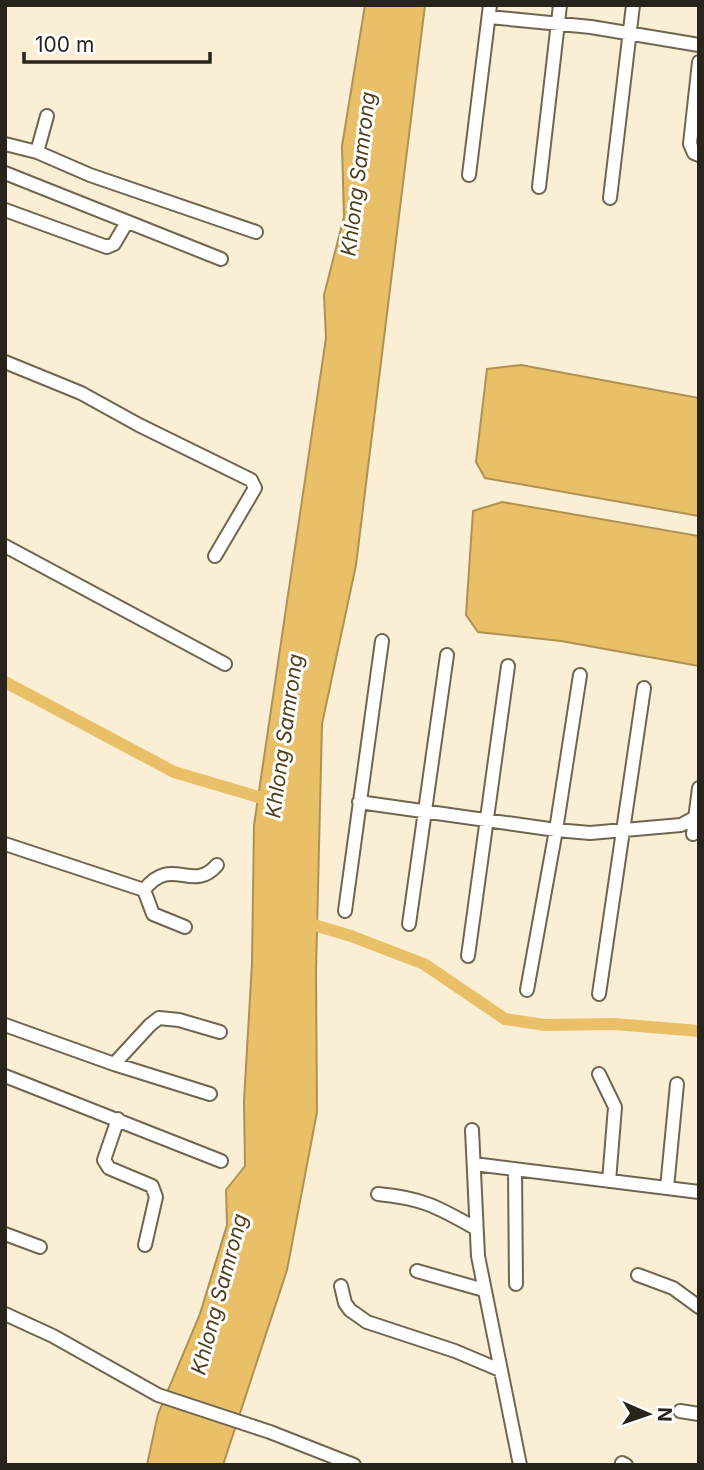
<svg xmlns="http://www.w3.org/2000/svg" width="704" height="1470" font-family="Inter,sans-serif">
	<style>
		.water { fill: #e9c068; stroke: #af9151; stroke-width: 2 }
		.lines { fill: none; stroke-linecap: round; stroke-linejoin: round }
		.canal { stroke: #e9c068; stroke-width: 12 }
		.minor-casing { stroke: #706650; stroke-width: 16 }
		.minor { stroke: #fff; stroke-width: 12 }
		.labels { text-anchor: middle; dominant-baseline: central; stroke-width: 6; stroke-linejoin: round; paint-order: stroke }
		.water-label { font-size: 21px; font-style: italic; fill: #503e19; stroke: #fff }
	</style>
	<rect width="100%" height="100%" fill="#faeed5"/>
	<path class="water" d="M365 5H425L356 565 322 724 316 971 317 1112 287 1270 223 1465H147L158 1414 200 1314 227 1225 226 1190 245 1166 244 1101 252 963 254 825 326 338 324 295 344 217 342 146Z
		M521 365 699 398V516L485 478 476 462 487 369Z
		M502 502 699 536V666L561 641 478 632 466 615 473 511Z"/>
	<g class="lines">
		<path class="canal" d="M5 682 174 772 275 802
			M304 922 351 936 424 964 505 1019 545 1025 614 1024 699 1031"/>
		<g class="minor-casing">
			<path id="minor" d="M489 17 591 27 699 45
				M699 62 690 144 694 153 699 155
				M5 144 37 152 90 175 256 232
				M37 152 47 116
				M5 173 221 259
				M469 175 490 5
				M539 187 560 5
				M610 198 633 5
				M5 210 107 247 114 244 127 222
				M5 362 81 393 139 425 251 480 255 488 215 556
				M5 546 225 664
				M359 802 556 830 590 833 681 825 694 818H699
				M693 834 699 788
				M5 844 144 890 153 914 185 927
				M144 890C172 854 192 894 217 865
				M345 911 382 641
				M409 924 447 655
				M468 956 508 666
				M527 990 556 830 580 675
				M599 994 644 688
				M5 1025 114 1064 150 1025 159 1018 179 1020 220 1032
				M114 1064 210 1094
				M599 1074 615 1107 609 1181
				M5 1076 221 1161
				M118 1119 104 1160 109 1168 152 1186 156 1197 145 1245
				M472 1130 478 1256 520 1465
				M474 1164 699 1192
				M515 1169 516 1284
				M667 1188 677 1084
				M378 1194C422 1198 438 1207 475 1228
				M5 1234 40 1247
				M417 1271 484 1290
				M638 1275 673 1288 699 1307
				M341 1286 345 1303 350 1310 367 1322 455 1351 500 1370
				M5 1314 53 1336 158 1395 270 1432 354 1465
				M680 1411 699 1414
				M622 1463 626 1465"/>
		</g>
		<use href="#minor" class="minor"/>
	</g>
	<g class="labels">
		<g class="water-label">
			<text transform="translate(358 174) rotate(-83)">Khlong Samrong</text>
			<text transform="translate(284 736) rotate(-82)">Khlong Samrong</text>
			<text transform="translate(219 1294) rotate(-75)">Khlong Samrong</text>
		</g>
	</g>
	<rect width="704" height="1470" fill="none" stroke="#29241b" stroke-width="14"/>
	<g transform="translate(648 1414) rotate(92)" stroke="#ffffff" stroke-width="5" paint-order="stroke">
	<path d="M0-5L12 26L0 18L-12 26Z" fill="#29241b"/>
	<text y="-10" font-size="19" font-weight="bold" text-anchor="middle" fill="#29241b">N</text>
	</g>
	<path d="M24 52v10h186v-10" fill="none" stroke="#29241b" stroke-width="3.5"/>
	<text x="35" y="52" font-size="21" fill="#29241b" stroke="#ffffff" stroke-width="5" paint-order="stroke">100 m</text>
</svg>
